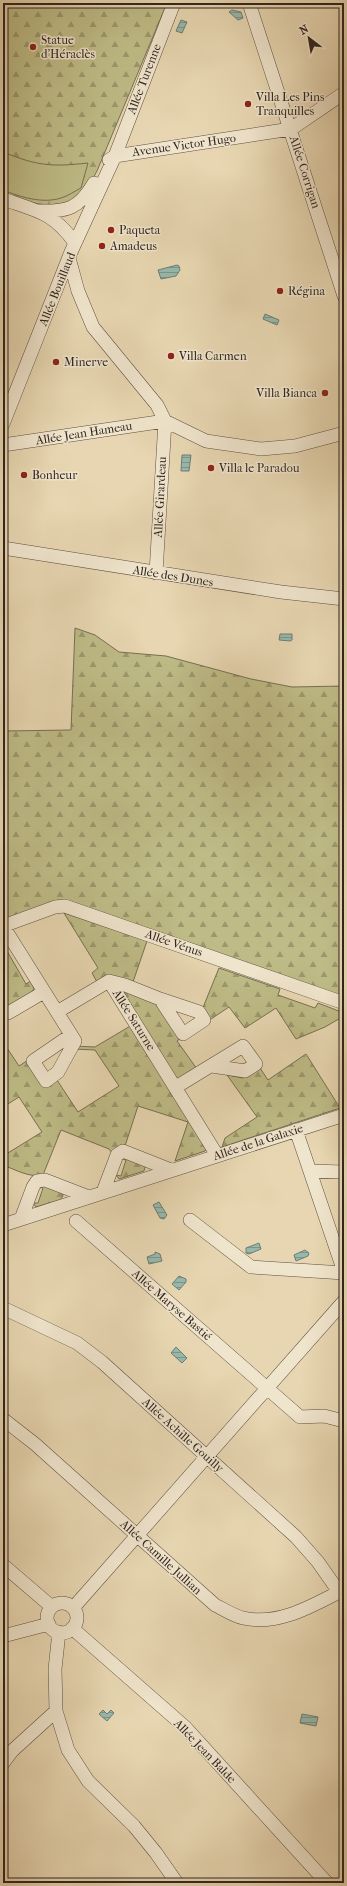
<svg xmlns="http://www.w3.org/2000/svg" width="347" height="1886" font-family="'IM FELL French Canon',serif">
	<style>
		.forest { fill: url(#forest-firs); stroke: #777052 }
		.pitch { fill: #bebb86; stroke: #777052 }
		.water { fill: url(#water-rules); stroke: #6e7d74 }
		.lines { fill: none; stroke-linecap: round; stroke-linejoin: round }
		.minor-casing { stroke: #5e5043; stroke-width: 14 }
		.minor { stroke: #efe4cc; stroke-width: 13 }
		.poi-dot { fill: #8f2418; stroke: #efe4cc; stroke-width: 1.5 }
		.labels { text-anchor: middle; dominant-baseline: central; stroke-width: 3; stroke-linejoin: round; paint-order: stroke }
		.poi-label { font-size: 12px; fill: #30241e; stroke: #efe4cc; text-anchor: start }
		.street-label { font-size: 12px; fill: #30241e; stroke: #efe4cc }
	</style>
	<defs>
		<pattern id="forest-firs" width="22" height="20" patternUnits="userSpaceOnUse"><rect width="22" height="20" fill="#bebb86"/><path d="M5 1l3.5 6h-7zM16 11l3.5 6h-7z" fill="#9b986d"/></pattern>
		<pattern id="water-rules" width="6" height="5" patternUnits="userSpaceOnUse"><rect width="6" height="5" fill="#97b9ad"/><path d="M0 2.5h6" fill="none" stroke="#7c968c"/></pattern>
	</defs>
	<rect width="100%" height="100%" fill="#e7d6b1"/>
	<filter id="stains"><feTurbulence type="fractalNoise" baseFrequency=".005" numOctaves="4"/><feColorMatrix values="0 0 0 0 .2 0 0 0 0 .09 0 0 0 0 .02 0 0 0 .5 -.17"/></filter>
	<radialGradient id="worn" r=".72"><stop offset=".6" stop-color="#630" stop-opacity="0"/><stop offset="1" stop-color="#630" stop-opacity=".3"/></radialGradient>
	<path class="forest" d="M3 3H167L97 171C93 178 89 188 82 194 59 213 29 202 3 196Z
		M75 628 95 635 119 652 166 656 251 679 292 687 344 686V998L70 901 64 900 3 920V731L71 730Z
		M64 913 147 941 133 982H97L92 973 98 968Z
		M3 944 26 984 31 981 34 989 10 1018 3 1022Z
		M219 968 280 989 278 995 315 1008 318 1003 344 1013V1016L325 1027 296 1039 276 1008 245 1028 229 1007 208 1021 202 1010Z
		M121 990 156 1004 181 1038 177 1041 197 1069 177 1081Z
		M132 1025 206 1149 205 1151 175 1161 188 1122 138 1106 125 1146 112 1153 109 1149 61 1130 43 1175C30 1178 16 1170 3 1165V1156L42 1132 19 1097 3 1107V1042L19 1066 28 1060 55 1077 78 1112 119 1086 95 1050 73 1049 74 1046 95 1047Z
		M306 1054 340 1108 222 1147 225 1138 257 1117 227 1075 243 1078 260 1068 268 1080Z
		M125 1157 143 1164 145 1167 144 1171 119 1179 116 1175 121 1176 126 1160 122 1159Z
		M42 1184 62 1192 63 1196 60 1200 36 1207 33 1203H38L43 1188 39 1187Z"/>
	<path class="pitch" d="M3 152C38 166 51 167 88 163L81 188C75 191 68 196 61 198 43 204 20 197 3 190Z"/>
	<path class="water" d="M232 10 241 12 243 18 238 20 229 12Z
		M181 20 187 22 182 33 176 31Z
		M177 265 179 266 180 270 176 276 161 279 158 270Z
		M265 314 279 320 277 325 263 319Z
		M182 455H191L189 471H181Z
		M280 634H292V640L290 641 279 640Z
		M159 1202 167 1215 164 1219 160 1218 153 1205Z
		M259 1243 261 1249 249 1254 246 1253V1248Z
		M305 1250 309 1253 308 1256 296 1261 294 1255Z
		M155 1252 160 1254 162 1261 149 1264 147 1257 155 1254Z
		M179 1276 186 1279V1282L179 1290 172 1284Z
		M176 1347 187 1358 182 1363 171 1353Z
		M103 1710 107 1714 111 1710 114 1713 107 1721 99 1714Z
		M302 1714 318 1717 316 1726 300 1723Z"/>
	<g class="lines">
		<g class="minor-casing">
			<path id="minor" d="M249 3 344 296
				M109 160 115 156 291 129 344 93
				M3 199C37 211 53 212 75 243
				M38 211C67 212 79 209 94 183
				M69 258 78 291 93 327 157 405 165 421 206 441 261 449 295 446 344 433
				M3 424 71 252 115 156 174 3
				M3 445 165 421
				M3 548 281 592 344 599
				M156 573 165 421
				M3 926 57 1012 109 981 217 1155
				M3 926 55 907 65 906 344 1003
				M109 981 125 985 160 999 199 1012 204 1020 183 1034 160 999
				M57 1012 75 1041 58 1072 46 1081 33 1061 71 1035
				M8 1013 44 992
				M176 1087 243 1046 256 1064 245 1071 212 1066
				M296 1130 344 1272
				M310 1171 344 1172
				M103 1192 117 1155 123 1151 171 1170
				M21 1219 33 1187 37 1181 45 1180 89 1197
				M190 1220 251 1267 344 1273
				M76 1221 300 1417 324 1416 344 1421
				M3 1225 344 1115
				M3 1308 77 1343 102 1362 296 1537 318 1562 339 1592
				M3 1419 35 1444 215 1605C223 1609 234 1616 243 1618 277 1626 310 1607 339 1592L344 1594
				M3 1565 52 1607
				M47 1618a15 15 0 1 1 30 0a15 15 0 1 1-30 0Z
				M73 1608 344 1301
				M72 1628 185 1727 327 1883
				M59 1632 55 1669 56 1711 68 1750 88 1781 134 1826 156 1853 177 1883
				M3 1636 49 1624
				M3 1763 12 1751 56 1711"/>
		</g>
		<use href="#minor" class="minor"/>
	</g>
	<g class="poi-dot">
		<circle cx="33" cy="47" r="4"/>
		<circle cx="248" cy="104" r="4"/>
		<circle cx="111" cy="230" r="4"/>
		<circle cx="102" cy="246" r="4"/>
		<circle cx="280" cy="291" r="4"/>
		<circle cx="171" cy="356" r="4"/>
		<circle cx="56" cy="362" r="4"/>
		<circle cx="325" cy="393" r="4"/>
		<circle cx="211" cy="468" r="4"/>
		<circle cx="24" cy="475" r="4"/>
	</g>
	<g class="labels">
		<g class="poi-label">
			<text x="41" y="40">Statue<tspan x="41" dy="14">d'Héraclès</tspan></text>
			<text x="256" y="97">Villa Les Pins<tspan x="256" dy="14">Tranquilles</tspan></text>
			<text x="119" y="230">Paqueta</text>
			<text x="110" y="246">Amadeus</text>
			<text x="288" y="291">Régina</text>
			<text x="179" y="356">Villa Carmen</text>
			<text x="64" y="362">Minerve</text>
			<text x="317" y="393" text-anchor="end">Villa Bianca</text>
			<text x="219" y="468">Villa le Paradou</text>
			<text x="32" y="475">Bonheur</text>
		</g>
		<g class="street-label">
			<text transform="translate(144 79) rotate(-69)">Allée Turenne</text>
			<text transform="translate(184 145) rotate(-8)">Avenue Victor Hugo</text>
			<text transform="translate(305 172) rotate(72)">Allée Corrigan</text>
			<text transform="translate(57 289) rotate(-68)">Allée Bouillaud</text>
			<text transform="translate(84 433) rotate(-9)">Allée Jean Hameau</text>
			<text transform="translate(160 497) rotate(-87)">Allée Girardeau</text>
			<text transform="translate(173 576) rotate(9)">Allée des Dunes</text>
			<text transform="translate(174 943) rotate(19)">Allée Vénus</text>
			<text transform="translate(134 1020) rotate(58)">Allée Saturne</text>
			<text transform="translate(258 1142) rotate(-18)">Allée de la Galaxie</text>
			<text transform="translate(172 1305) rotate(41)">Allée Maryse Bastié</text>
			<text transform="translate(183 1435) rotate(42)">Allée Achille Gouilly</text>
			<text transform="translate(161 1557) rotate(42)">Allée Camille Jullian</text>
			<text transform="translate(205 1751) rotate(46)">Allée Jean Balde</text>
		</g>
	</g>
	<rect width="347" height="1886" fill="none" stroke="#e7d6b1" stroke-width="16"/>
	<rect x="4" y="4" width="339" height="1878" fill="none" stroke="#30241e" stroke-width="2"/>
	<rect x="8" y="8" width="331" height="1870" fill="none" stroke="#30241e"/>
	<g transform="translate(309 38) rotate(329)" stroke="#efe4cc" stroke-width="3" paint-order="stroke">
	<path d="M0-3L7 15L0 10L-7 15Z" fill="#30241e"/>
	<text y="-6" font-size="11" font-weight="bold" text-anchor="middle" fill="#30241e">N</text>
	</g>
	<rect width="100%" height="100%" filter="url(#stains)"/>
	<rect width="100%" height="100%" fill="url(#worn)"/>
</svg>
